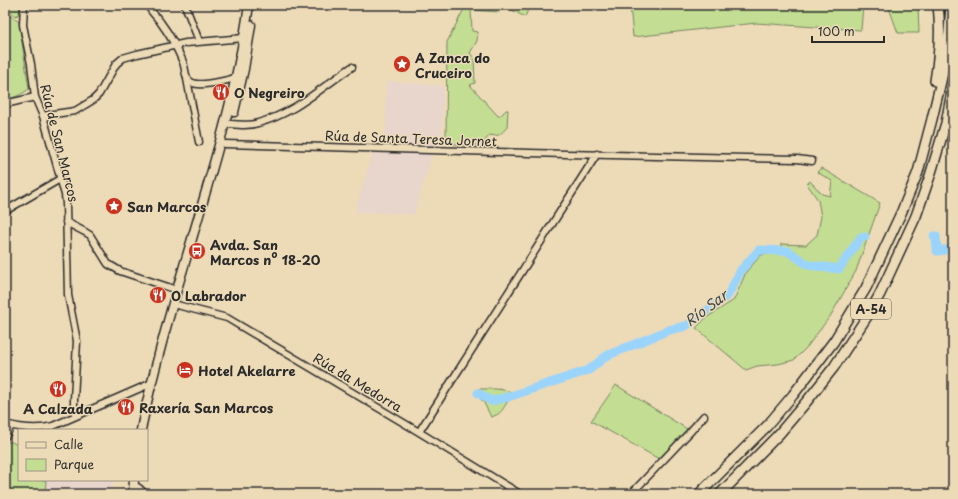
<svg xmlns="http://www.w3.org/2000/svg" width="958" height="499" font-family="'Playpen Sans',sans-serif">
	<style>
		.built { fill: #e8d5cb }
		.green { fill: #c3dd93; stroke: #77845f }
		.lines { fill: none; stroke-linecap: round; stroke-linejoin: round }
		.river { stroke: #9bd4fb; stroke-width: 9 }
		.minor-casing { stroke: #2b2b2b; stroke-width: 9 }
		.major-casing { stroke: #2b2b2b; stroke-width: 11 }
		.highway-casing { stroke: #2b2b2b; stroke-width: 12 }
		.minor { stroke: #eddbb8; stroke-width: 6 }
		.major { stroke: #eddbb8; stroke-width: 8 }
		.highway { stroke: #eddbb8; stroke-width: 9 }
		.labels { text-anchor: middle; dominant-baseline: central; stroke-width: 3; stroke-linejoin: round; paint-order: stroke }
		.shield { fill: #eddbb8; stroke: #656055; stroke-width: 1 }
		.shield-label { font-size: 12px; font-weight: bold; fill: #2b2b2b }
		.poi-label { font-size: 13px; font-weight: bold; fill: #2b2b2b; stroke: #eddbb8; text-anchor: start }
		.street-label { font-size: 13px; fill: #2b2b2b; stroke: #eddbb8 }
		.water-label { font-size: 14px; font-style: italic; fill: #3c444a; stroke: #eddbb8 }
	</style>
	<rect width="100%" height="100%" fill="#eddbb8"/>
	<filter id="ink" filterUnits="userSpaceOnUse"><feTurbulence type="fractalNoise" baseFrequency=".025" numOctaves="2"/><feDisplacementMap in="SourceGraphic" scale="8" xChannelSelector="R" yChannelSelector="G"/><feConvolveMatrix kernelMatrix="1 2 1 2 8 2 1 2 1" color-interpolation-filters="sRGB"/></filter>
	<g filter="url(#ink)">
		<path class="built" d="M386 81 443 86 442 145 439 148 385 146Z
			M373 151 432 154 414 214 355 212Z
			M46 480H114L110 494H45Z"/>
		<path class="green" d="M5 5H20L21 11 18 15 15 16Z
			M466 5H530L525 17 502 5 499 12 471 10 472 31 478 32 477 41 470 53 474 58 475 83 470 85 498 116H500L506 110H508L507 127C501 134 499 137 490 135L481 145 450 144 446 139 447 42Z
			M630 5H863L861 30 756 23 633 37Z
			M888 5H918L919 33H898Z
			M5 12 19 22 29 89C21 95 14 98 5 99Z
			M821 168 880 203 856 271 831 315 807 347 794 360 778 364 757 366 746 370 696 328 706 318 734 300 746 272 761 255 780 252 781 244 806 245 817 235 821 217 818 200 807 184 810 181 822 194 830 196 832 181 817 172Z
			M616 385 687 429 659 459 591 421Z
			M479 389C490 389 500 388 511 392 511 398 509 400 506 404 502 411 499 415 491 417L484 403 476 394V391Z
			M7 442H12L19 446V480H46L45 494H5V445Z"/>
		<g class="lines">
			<path class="river" d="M934 236H936L937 251 953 249
				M478 393 491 401 508 397 589 370 606 356 669 330 686 326 728 295 741 270 759 250 788 251 808 265 839 269 861 237H865"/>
			<g class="minor-casing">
				<path id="minor" d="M24 5 23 25 31 64 35 97 43 116 65 195 66 204 68 295 77 341 74 400V410L76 416
					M185 5 199 41
					M150 9C153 14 158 18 161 23 170 35 177 48 183 62 186 69 184 80 193 83 202 87 226 80 236 78
					M187 79 199 142
					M5 104 35 97
					M43 116 54 114 75 111 93 100 99 94 116 64 123 58 137 54 186 43 244 38
					M230 124C240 125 249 126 258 123 294 114 322 87 352 67
					M225 144 566 154 797 159 812 161
					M5 211 60 179
					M66 222 85 232 90 235 108 264 120 271 177 290
					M177 305 227 318 419 432 520 494
					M5 424C20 428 38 430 53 426L152 383
					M419 432 597 154
					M5 437 11 426
					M134 485 139 488 145 494
					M631 494 689 433 704 416"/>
			</g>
			<g class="major-casing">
				<path id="major" d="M234 112 244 69 251 25
					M141 430C147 399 155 369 163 339 193 228 233 119 249 5
					M133 494 134 480"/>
			</g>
			<g class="highway-casing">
				<path id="highway" d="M935 81C939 57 941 30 938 5
					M699 494 767 426 793 395 834 341 866 288 902 211 918 172 932 119 942 77 949 33 951 5
					M720 494 779 434 807 401 834 367 870 312 880 294 916 216 930 176 946 123 953 86"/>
			</g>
			<use href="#minor" class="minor"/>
			<use href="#major" class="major"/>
			<use href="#highway" class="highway"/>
		</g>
	</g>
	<defs>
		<g id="sight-disc" transform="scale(0.9)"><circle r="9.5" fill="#c8321e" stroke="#eddbb8"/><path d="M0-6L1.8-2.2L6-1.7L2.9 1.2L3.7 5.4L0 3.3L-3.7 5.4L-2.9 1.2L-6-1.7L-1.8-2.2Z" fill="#fff"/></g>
		<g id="restaurant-disc" transform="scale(0.9)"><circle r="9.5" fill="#c8321e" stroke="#eddbb8"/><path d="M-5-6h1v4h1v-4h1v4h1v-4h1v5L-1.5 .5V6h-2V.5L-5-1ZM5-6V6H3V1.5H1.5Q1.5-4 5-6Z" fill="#fff"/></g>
		<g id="bus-disc" transform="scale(0.9)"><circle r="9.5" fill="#c8321e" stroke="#eddbb8"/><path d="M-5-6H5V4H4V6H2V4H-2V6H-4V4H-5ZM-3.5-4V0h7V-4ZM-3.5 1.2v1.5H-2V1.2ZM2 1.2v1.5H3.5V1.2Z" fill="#fff"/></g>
		<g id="hotel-disc" transform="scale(0.9)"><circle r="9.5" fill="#c8321e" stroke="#eddbb8"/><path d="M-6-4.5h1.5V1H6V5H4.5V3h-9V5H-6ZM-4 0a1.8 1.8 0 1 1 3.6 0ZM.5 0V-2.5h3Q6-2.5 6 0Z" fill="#fff"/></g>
	</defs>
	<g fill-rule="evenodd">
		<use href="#sight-disc" x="402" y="64"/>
		<use href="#restaurant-disc" x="221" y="92"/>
		<use href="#sight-disc" x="114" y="206"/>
		<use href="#bus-disc" x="197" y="251"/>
		<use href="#restaurant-disc" x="158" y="295"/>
		<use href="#hotel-disc" x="185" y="370"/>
		<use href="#restaurant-disc" x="58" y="389"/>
		<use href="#restaurant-disc" x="126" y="407"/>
	</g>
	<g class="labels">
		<rect class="shield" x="851" y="299" width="40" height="20" rx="3"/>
		<g class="shield-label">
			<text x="871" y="309">A-54</text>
		</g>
		<g class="poi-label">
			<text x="415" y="57">A Zanca do<tspan x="415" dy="15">Cruceiro</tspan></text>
			<text x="234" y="92">O Negreiro</text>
			<text x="127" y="206">San Marcos</text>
			<text x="210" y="244">Avda. San<tspan x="210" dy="15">Marcos nº 18-20</tspan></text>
			<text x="171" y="295">O Labrador</text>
			<text x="198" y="370">Hotel Akelarre</text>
			<text x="139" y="407">Raxería San Marcos</text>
			<text x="58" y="408" text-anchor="middle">A Calzada</text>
		</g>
		<g class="street-label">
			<text transform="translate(411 138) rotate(2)">Rúa de Santa Teresa Jornet</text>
			<text transform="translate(60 143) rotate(76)">Rúa de San Marcos</text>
			<text transform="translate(358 382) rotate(31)">Rúa da Medorra</text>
		</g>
		<g class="water-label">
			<text transform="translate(706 308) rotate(-37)">Río Sar</text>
		</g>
	</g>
	<rect width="958" height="499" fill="none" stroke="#eddbb8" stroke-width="20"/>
	<rect x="10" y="10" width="938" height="479" fill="none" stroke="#2b2b2b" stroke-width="1.5" filter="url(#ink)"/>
	<rect x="18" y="429" width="130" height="52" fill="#eddbb8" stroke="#9f9580"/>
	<rect x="26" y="442" width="20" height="6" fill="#eddbb8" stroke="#9f9580"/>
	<text x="54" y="449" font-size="12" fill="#2b2b2b">Calle</text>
	<rect x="26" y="459" width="20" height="12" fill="#c3dd93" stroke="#9f9580"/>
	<text x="54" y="469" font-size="12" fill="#2b2b2b">Parque</text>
	<path d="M812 36v6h72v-6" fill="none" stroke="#2b2b2b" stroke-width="2"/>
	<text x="818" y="36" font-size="12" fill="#2b2b2b" stroke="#eddbb8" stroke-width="3" paint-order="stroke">100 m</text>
</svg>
